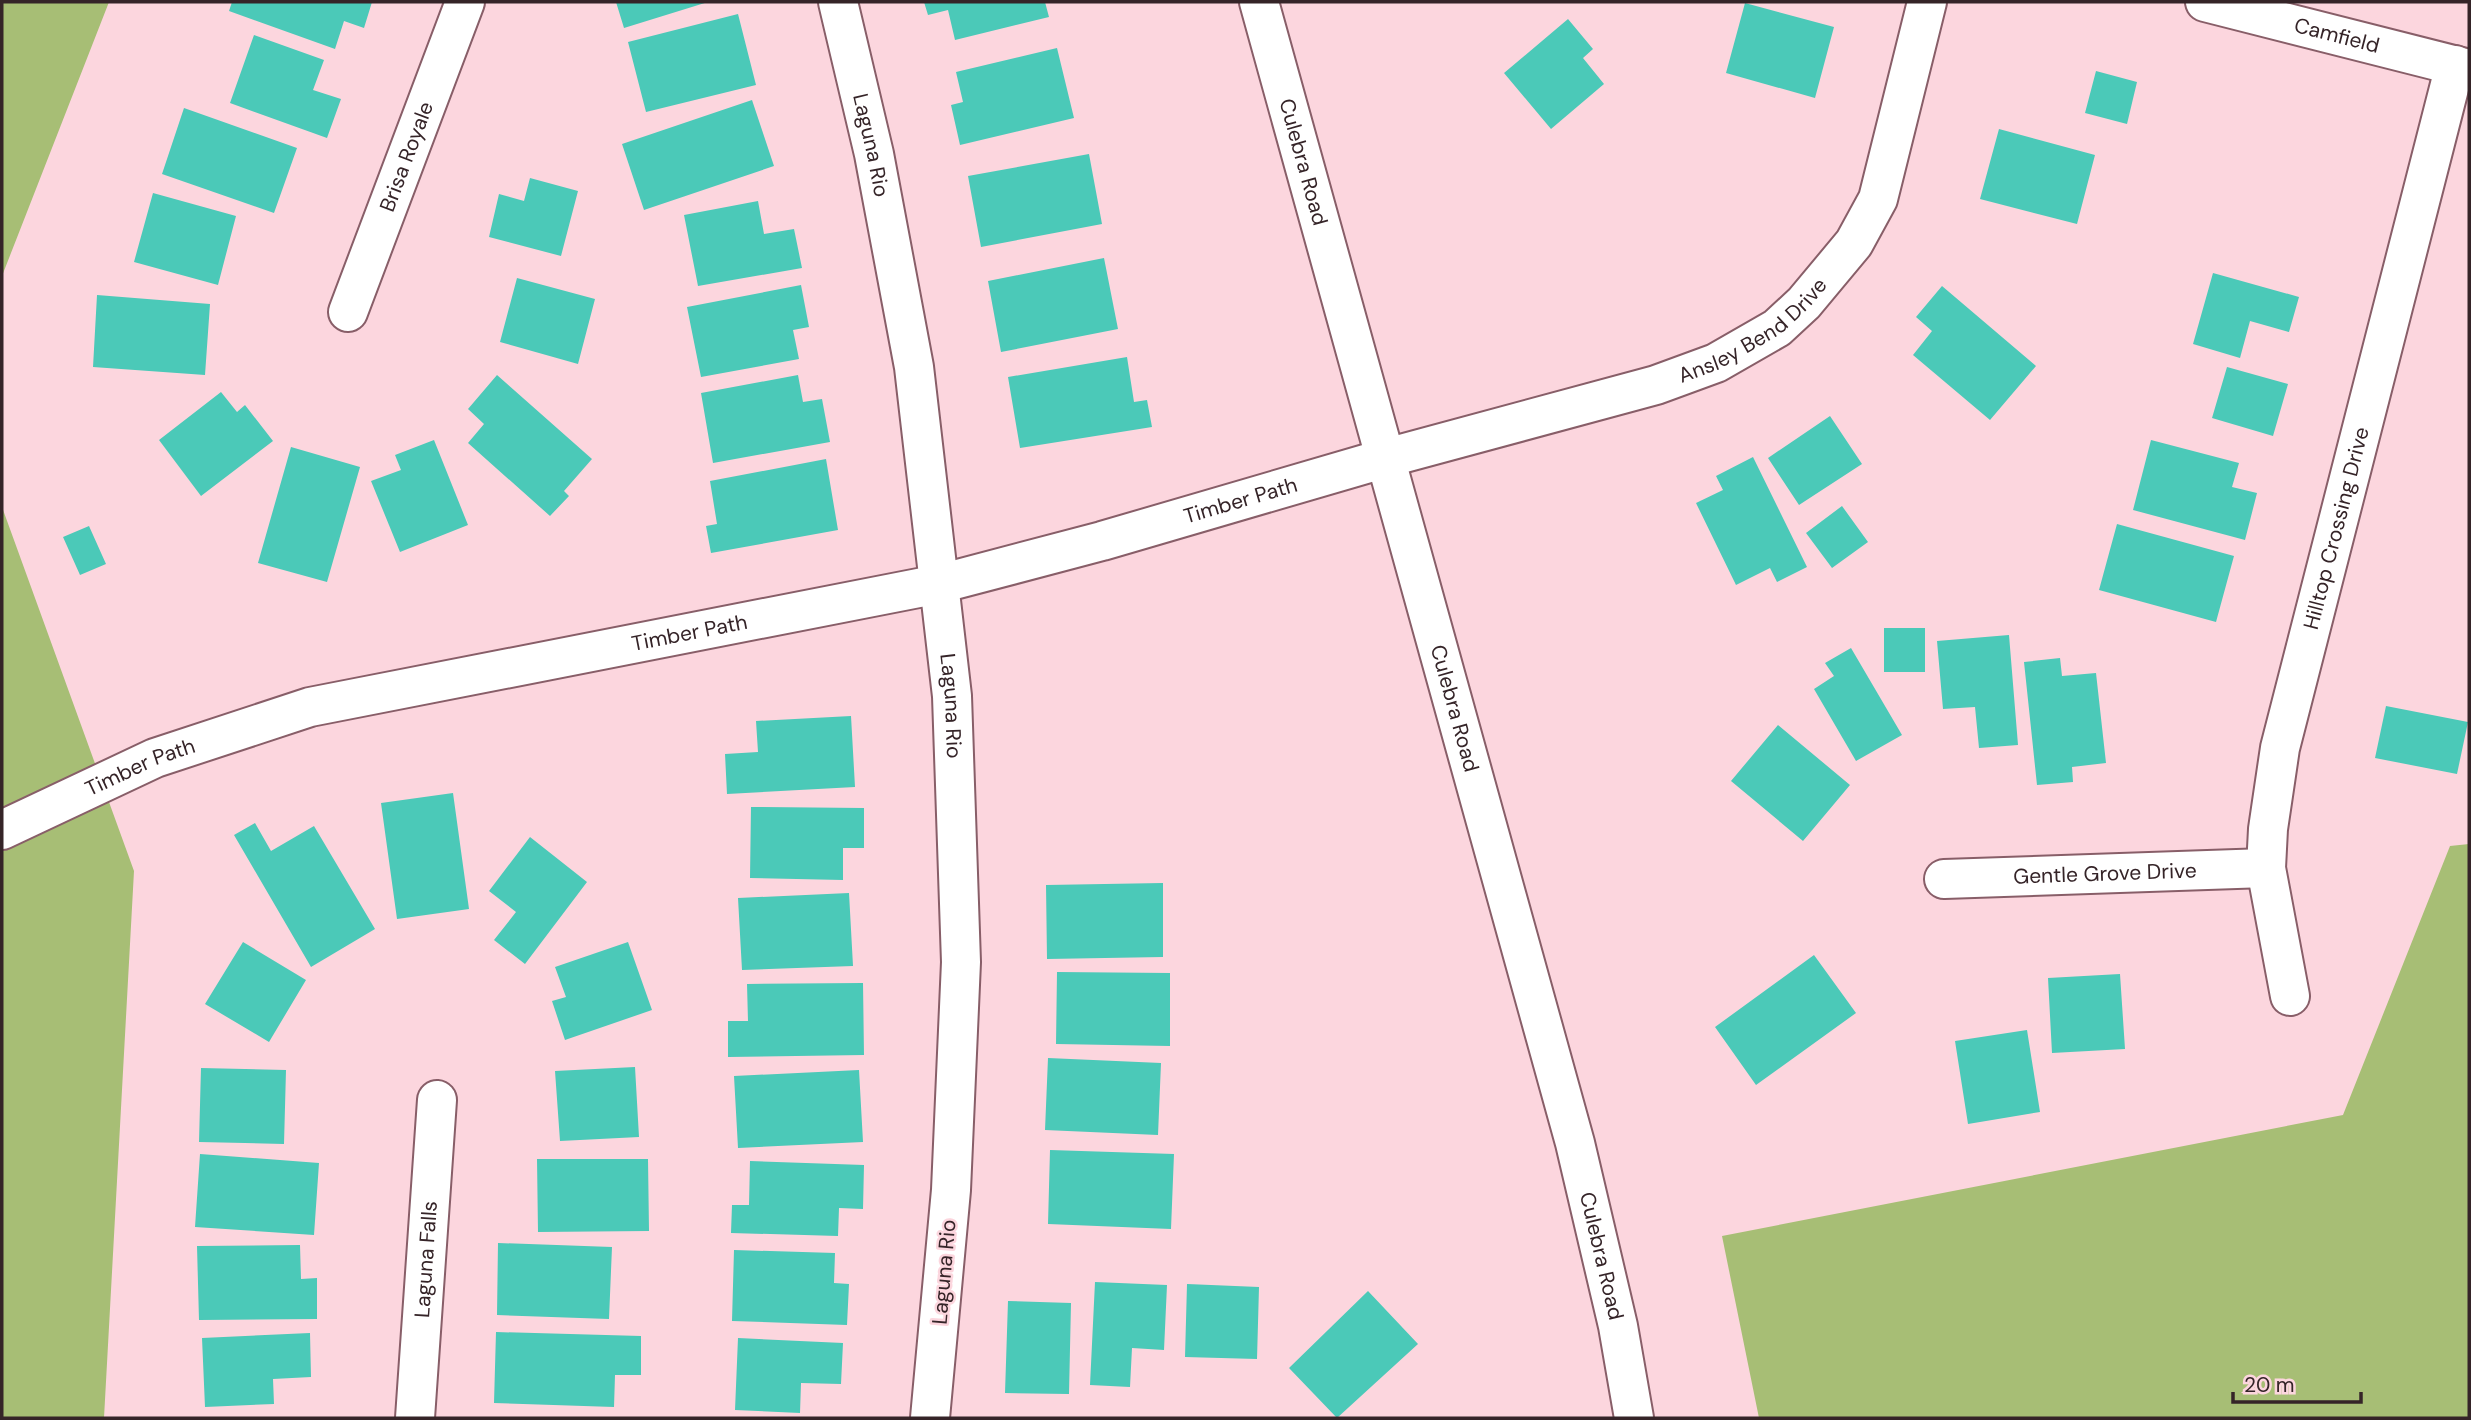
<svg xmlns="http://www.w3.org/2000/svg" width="2471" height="1420" font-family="'DM Sans',sans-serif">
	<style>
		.green { fill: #a7be75 }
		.building { fill: #4bc9b8 }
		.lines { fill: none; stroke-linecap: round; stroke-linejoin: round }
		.minor-casing { stroke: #885e68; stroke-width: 42 }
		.tertiary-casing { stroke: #885e68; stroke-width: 42 }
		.secondary-casing { stroke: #885e68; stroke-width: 42 }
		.minor { stroke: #fff; stroke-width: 38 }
		.tertiary { stroke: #fff; stroke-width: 38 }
		.secondary { stroke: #fff; stroke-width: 38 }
		.labels { text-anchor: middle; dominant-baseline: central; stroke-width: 5; stroke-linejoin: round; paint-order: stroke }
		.street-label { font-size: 21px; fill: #352428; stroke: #fcd6de }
	</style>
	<rect width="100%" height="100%" fill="#fcd6de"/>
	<path class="green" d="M2 2H109L2 276Z
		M2 507 134 871 104 1418H2Z
		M2469 844V1418H1759L1722 1236 2343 1115 2450 846Z"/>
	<path class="building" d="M232 2H372L364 28 344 21 335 49 229 11Z
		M616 2H708L624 28Z
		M924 2H1045L1049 17 955 40 948 10 928 15Z
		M1745 3 1834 27 1815 98 1726 73Z
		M738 14 756 85 646 112 628 42Z
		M1568 19 1593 49 1583 58 1604 84 1551 129 1504 73Z
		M254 35 324 60 313 90 341 99 327 138 230 103Z
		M1057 48 1074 118 960 145 951 105 963 102 956 72Z
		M2096 71 2137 82 2127 124 2085 113Z
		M752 100 774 166 644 210 622 144Z
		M184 108 297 148 274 213 162 174Z
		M1999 129 2095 155 2077 224 1980 199Z
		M1089 154 1102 224 981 247 968 176Z
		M530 178 578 191 561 256 489 237 499 194 524 201Z
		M153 193 236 216 218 285 134 262Z
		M758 201 764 234 794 229 802 268 698 286 684 215Z
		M1104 258 1118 329 1001 352 988 281Z
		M2213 273 2299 297 2289 332 2250 321 2240 358 2193 344Z
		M517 278 595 299 578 364 500 342Z
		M801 285 809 327 793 330 799 359 701 377 687 307Z
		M1942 286 2036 366 1990 420 1913 355 1932 331 1916 317Z
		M97 295 210 304 205 375 93 367Z
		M1127 357 1134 402 1147 400 1152 427 1020 448 1008 377Z
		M2227 367 2288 384 2273 436 2212 418Z
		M497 375 592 459 564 491 569 496 550 516 468 443 484 424 468 409Z
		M798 375 803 402 822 399 830 442 713 463 701 393Z
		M221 392 237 412 245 405 273 441 201 496 159 440Z
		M1830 416 1862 464 1799 505 1768 458Z
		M434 440 468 525 400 552 371 481 401 470 395 455Z
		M2151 440 2239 463 2232 487 2257 493 2245 540 2133 510Z
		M291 447 360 467 327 582 258 563Z
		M1753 457 1807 567 1777 582 1770 568 1736 585 1696 503 1723 490 1716 476Z
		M826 459 838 530 711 553 706 526 717 524 710 481Z
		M1842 506 1868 542 1832 568 1806 533Z
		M2117 524 2234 556 2216 622 2099 590Z
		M89 526 106 564 80 575 63 537Z
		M1884 628H1925V672H1884Z
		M2009 635 2018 745 1979 748 1975 707 1943 709 1937 641Z
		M1851 648 1902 735 1856 761 1814 689 1834 676 1825 663Z
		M2060 658 2062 676 2096 673 2106 763 2072 767 2073 782 2037 785 2024 662Z
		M2386 706 2468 722 2457 774 2375 758Z
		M851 716 855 787 727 794 725 754 758 752 756 721Z
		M1778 725 1850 785 1803 841 1731 781Z
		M453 793 469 909 397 919 381 803Z
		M751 807 864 808V848H843V880L750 878Z
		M255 823 271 851 314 826 375 929 311 967 234 835Z
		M530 837 587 882 525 964 494 940 516 912 489 891Z
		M1163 883V957L1047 959 1046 885Z
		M849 893 853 966 742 970 738 898Z
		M243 942 306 980 269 1042 205 1004Z
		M628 942 652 1010 565 1040 552 1001 566 997 555 967Z
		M1814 955 1856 1013 1756 1085 1715 1027Z
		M1057 972 1170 973V1046L1056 1044Z
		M2120 974 2125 1049 2052 1053 2048 978Z
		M863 983 864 1055 728 1057V1021H748L747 984Z
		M2027 1030 2040 1112 1968 1124 1955 1041Z
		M1048 1058 1161 1063 1158 1135 1045 1130Z
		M635 1067 639 1137 560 1141 555 1071Z
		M201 1068 286 1070 284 1144 199 1142Z
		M859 1070 863 1142 738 1148 734 1076Z
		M1050 1150 1174 1154 1171 1229 1048 1224Z
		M200 1154 319 1163 314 1235 195 1227Z
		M537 1159H648L649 1231 538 1232Z
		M750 1161 864 1165 863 1209 839 1208 838 1236 731 1233 732 1205H749Z
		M498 1243 612 1247 609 1319 497 1315Z
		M300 1245 301 1279 317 1278V1319L199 1320 197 1246Z
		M734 1250 835 1253 834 1283 849 1284 847 1325 732 1321Z
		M1095 1282 1167 1285 1164 1350 1132 1348 1130 1387 1090 1385Z
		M1187 1284 1259 1287 1257 1359 1185 1357Z
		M1368 1291 1418 1344 1337 1418 1289 1368Z
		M1008 1301 1071 1303 1069 1394 1005 1393Z
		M496 1332 641 1336V1375H615L614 1407 494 1403Z
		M310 1333 311 1377 273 1379 274 1404 205 1407 202 1338Z
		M738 1338 843 1343 841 1384 801 1383 800 1413 735 1410Z"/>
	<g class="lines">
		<g class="minor-casing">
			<g id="minor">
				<path id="s1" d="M838 2 874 154 914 367 952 696 961 962 951 1190 930 1418"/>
				<path id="s2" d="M2205 2 2469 69"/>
				<path id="s3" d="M348 312 465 2"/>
				<path id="s4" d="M1386 458 1656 385 1716 363 1777 328 1804 303 1854 243 1878 199 1927 2"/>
				<path id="s5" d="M1944 879 2266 868"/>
				<path id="s6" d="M2290 996 2266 868 2268 829 2280 748 2455 65"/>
				<path id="s7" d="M415 1418 437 1100"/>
			</g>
		</g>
		<g class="tertiary-casing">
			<g id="tertiary">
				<path id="s8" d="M2 830 155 758 310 707 939 584 1102 541 1386 458"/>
			</g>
		</g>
		<g class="secondary-casing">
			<g id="secondary">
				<path id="s9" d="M1259 2 1575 1143 1618 1326 1634 1418"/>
			</g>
		</g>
		<use href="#minor" class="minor"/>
		<use href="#tertiary" class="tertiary"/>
		<use href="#secondary" class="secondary"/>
	</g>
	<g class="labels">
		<g class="street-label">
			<text stroke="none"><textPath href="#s2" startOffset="136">Camfield</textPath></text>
			<text stroke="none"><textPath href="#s1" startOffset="147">Laguna Rio</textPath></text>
			<text stroke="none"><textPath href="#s3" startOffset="166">Brisa Royale</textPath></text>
			<text stroke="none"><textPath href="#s9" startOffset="166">Culebra Road</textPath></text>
			<text stroke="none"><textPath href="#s4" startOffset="392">Ansley Bend Drive</textPath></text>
			<text stroke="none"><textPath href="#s8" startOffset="1286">Timber Path</textPath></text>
			<text stroke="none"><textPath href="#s6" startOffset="478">Hilltop Crossing Drive</textPath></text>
			<text stroke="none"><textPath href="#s8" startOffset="719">Timber Path</textPath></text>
			<text stroke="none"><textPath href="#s1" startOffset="714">Laguna Rio</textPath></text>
			<text stroke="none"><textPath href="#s9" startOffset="733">Culebra Road</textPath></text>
			<text stroke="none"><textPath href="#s8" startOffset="152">Timber Path</textPath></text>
			<text stroke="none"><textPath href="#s5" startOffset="161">Gentle Grove Drive</textPath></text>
			<text stroke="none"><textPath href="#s9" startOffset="1300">Culebra Road</textPath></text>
			<text stroke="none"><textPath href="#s7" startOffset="159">Laguna Falls</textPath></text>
			<text transform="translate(944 1272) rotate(-85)">Laguna Rio</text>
		</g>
	</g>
	<rect width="2471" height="1420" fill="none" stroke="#352428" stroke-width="7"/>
	<path d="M2233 1392v10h128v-10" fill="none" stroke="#352428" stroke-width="3.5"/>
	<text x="2244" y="1392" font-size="21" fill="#352428" stroke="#fcd6de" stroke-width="5" paint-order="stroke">20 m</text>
</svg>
